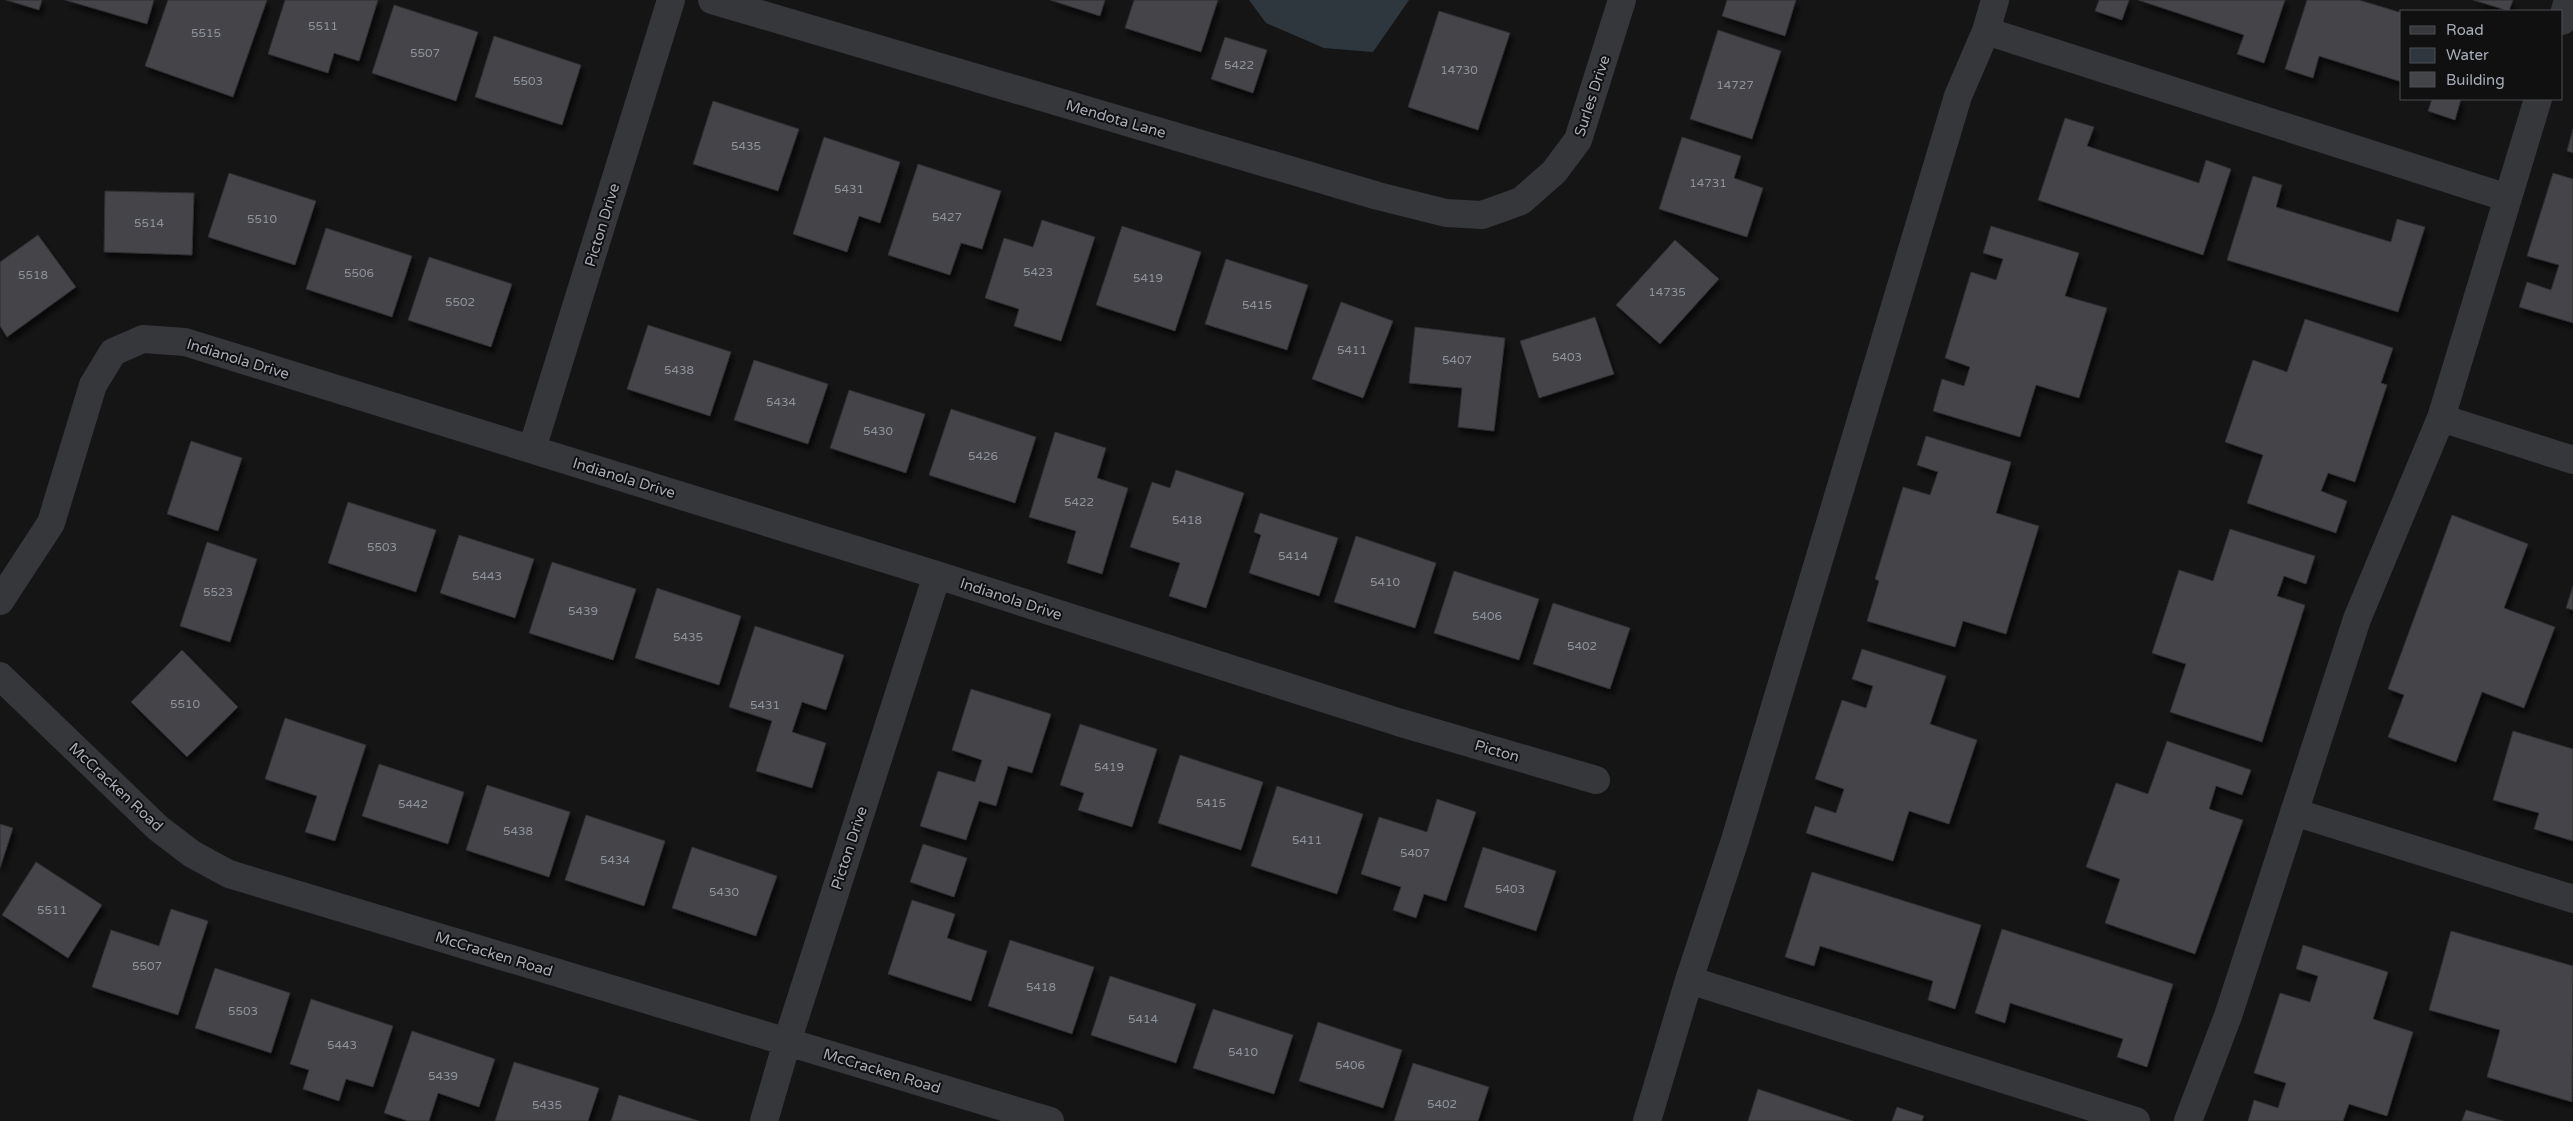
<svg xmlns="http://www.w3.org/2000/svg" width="2573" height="1121" font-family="'Varela Round',sans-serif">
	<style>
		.water { fill: #2e373e }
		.building { fill: #444549; stroke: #2f2f32; filter: url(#shadow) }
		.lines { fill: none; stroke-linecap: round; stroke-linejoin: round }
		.minor { stroke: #36373b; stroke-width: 28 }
		.labels { text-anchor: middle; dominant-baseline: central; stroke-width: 4; stroke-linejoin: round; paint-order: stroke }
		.number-label { font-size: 12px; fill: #8e929b }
		.street-label { font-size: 15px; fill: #a7acb6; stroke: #101011 }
	</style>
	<defs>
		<filter id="shadow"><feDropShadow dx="3" dy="5.5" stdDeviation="2.5" flood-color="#0009"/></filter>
	</defs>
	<rect width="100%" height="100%" fill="#151516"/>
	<path class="water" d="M1249 0H1409L1373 52 1324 48 1266 23Z"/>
	<path class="building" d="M6 0H42L39 10Z
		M65 0H154L147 24Z
		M168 0H267L233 97 145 66Z
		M285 0H378L359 61 334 53 328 73 268 54Z
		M1050 0H1105L1100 16Z
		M1134 0H1218L1201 52 1125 28Z
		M1727 0H1796L1785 36 1722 16Z
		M2099 0H2129L2122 20 2095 11Z
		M2138 0H2285L2264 63 2237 54 2244 35Z
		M2307 0H2359L2402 13V82L2319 56 2313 78 2285 69Z
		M2473 0H2513L2509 11Z
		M394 5 478 32 456 101 372 73Z
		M1439 11 1510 33 1478 130 1408 107Z
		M1718 30 1781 51 1752 139 1690 119Z
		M494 36 581 65 562 125 475 97Z
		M1225 37 1267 50 1253 93 1211 79Z
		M2432 99H2461L2455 120 2428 111Z
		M713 101 799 129 778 191 693 164Z
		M2065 118 2094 127 2087 146 2199 183 2206 160 2231 169 2203 255 2038 200Z
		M2573 129V153L2567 151Z
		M824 137 900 162 880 223 859 216 847 252 793 234Z
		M1682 137 1741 156 1734 178 1763 188 1747 237 1659 209Z
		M918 164 1001 191 982 249 961 243 950 275 888 255Z
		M229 173 316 201 295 265 208 237Z
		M2553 173 2573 179V323L2519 307 2527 282 2551 290 2559 265 2527 256Z
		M2253 176 2282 185 2276 207 2391 242 2397 219 2425 227 2398 312 2227 260Z
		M105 191 194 193 192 255 104 252Z
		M1042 220 1095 237 1061 341 1014 326 1019 309 985 298 1004 238 1033 247Z
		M1122 226 1201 252 1175 331 1096 305Z
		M1991 226 2079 253 2065 296 2107 308 2079 398 2036 385 2020 437 1933 411 1942 379 1964 386 1970 367 1945 358 1971 272 1996 280 2003 259 1983 253Z
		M326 228 412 256 392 317 306 289Z
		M38 235 76 287 7 337 0 326V262Z
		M1675 240 1719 279 1660 344 1616 305Z
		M429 257 512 284 491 347 408 320Z
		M1226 259 1308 285 1287 350 1205 324Z
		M1341 302 1393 321 1363 398 1312 379Z
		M1595 317 1614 374 1539 398 1520 341Z
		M2305 319 2393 348 2381 383 2387 385 2355 482 2328 473 2321 491 2347 501 2336 533 2247 503 2263 455 2225 442 2253 360 2287 372Z
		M648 325 731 352 710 416 627 389Z
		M1415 327 1505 338 1494 431 1458 427 1462 388 1409 383Z
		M754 360 828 384 808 444 734 420Z
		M849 390 925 414 906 473 830 448Z
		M951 409 1036 437 1015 503 929 475Z
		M1055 432 1106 448 1097 478 1128 488 1102 574 1067 563 1076 531 1029 517Z
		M1926 436 2011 462 1996 513 2039 526 2006 634 1963 621 1955 647 1867 621 1879 581 1875 579 1903 487 1930 495 1938 472 1917 465Z
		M191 441 242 458 218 531 167 514Z
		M1176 470 1244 493 1206 608 1169 596 1180 563 1130 547 1152 482 1170 488Z
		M348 502 436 530 416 592 328 563Z
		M1260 513 1338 538 1319 596 1249 573 1261 535 1254 532Z
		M2452 515 2528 544 2504 608 2555 627 2524 708 2482 692 2456 762 2388 737 2404 695 2388 689Z
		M2230 529 2315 556 2306 584 2284 576 2277 596 2305 605 2262 742 2170 712 2186 664 2152 653 2179 570 2213 581Z
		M459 535 534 559 515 618 440 593Z
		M1356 536 1436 563 1415 628 1334 602Z
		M207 542 257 559 230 642 180 626Z
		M552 562 636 589 613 660 529 633Z
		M1454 571 1539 599 1519 660 1434 633Z
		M2573 586V610L2566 608Z
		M657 588 741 616 719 685 635 658Z
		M1553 603 1630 628 1610 689 1533 664Z
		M755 626 844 655 826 710 802 702 792 732 826 743 812 788 756 771 772 721 729 707Z
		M1862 649 1946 676 1930 724 1977 740 1949 824 1909 811 1893 861 1806 833 1815 806 1836 813 1844 789 1815 779 1842 700 1866 708 1873 686 1852 679Z
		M182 650 238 707 187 757 131 702Z
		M971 689 1051 714 1032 773 1008 766 996 806 979 801 966 840 920 826 938 771 975 782 982 760 952 750Z
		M285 718 366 745 335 841 305 832 317 796 265 779Z
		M1080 724 1157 749 1132 827 1078 810 1084 793 1060 785Z
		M2513 731 2573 749V841L2534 829 2539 813 2493 800Z
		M2167 741 2251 770 2242 795 2216 786 2209 809 2243 820 2195 954 2105 923 2120 879 2086 867 2116 783 2148 794Z
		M1180 755 1263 782 1241 850 1158 823Z
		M379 764 464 792 448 844 362 816Z
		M487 785 570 812 549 877 466 850Z
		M1277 786 1363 814 1337 894 1251 866Z
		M1437 799 1476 812 1446 901 1424 894 1416 918 1393 910 1401 887 1361 874 1379 817 1427 832Z
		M586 815 665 841 644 906 565 880Z
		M0 824 13 828 0 868Z
		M923 844 967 858 954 897 910 882Z
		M692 847 777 876 756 936 672 908Z
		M1483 847 1556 871 1536 931 1464 907Z
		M36 862 102 905 68 958 2 915Z
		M1812 872 1981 925 1955 1009 1928 1000 1933 981 1820 946 1814 966 1785 957Z
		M912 900 955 914 947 938 987 951 971 1001 888 974Z
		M171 909 208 921 178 1015 92 987 111 930 159 946Z
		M2002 929 2173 984 2147 1067 2117 1057 2123 1039 2010 1003 2005 1023 1975 1013Z
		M2451 931 2573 966 2572 1102 2487 1077 2500 1030 2429 1010Z
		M1010 940 1094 967 1072 1034 988 1006Z
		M2303 945 2388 972 2373 1019 2413 1032 2387 1116 2349 1104 2343 1121H2248L2254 1100 2278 1108 2286 1083 2254 1073 2280 993 2310 1002 2318 976 2296 969Z
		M215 968 290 993 271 1053 195 1028Z
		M1110 976 1196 1004 1176 1063 1091 1035Z
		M311 999 393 1026 373 1087 346 1079 339 1101 303 1089 309 1070 290 1064Z
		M1213 1009 1293 1035 1274 1094 1193 1068Z
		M1318 1022 1402 1050 1383 1108 1299 1081Z
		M412 1031 495 1059 479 1107 438 1093 429 1121H408L384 1113Z
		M514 1062 599 1088 588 1121H495Z
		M1413 1063 1489 1087 1478 1121H1394Z
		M1758 1089 1852 1121H1748Z
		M619 1095 699 1121H611Z
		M1897 1107 1924 1116 1922 1121H1892Z
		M2466 1110 2503 1121H2462Z"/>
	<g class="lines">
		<path class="minor" d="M712 0 1378 196 1446 213 1482 215 1521 201 1554 172 1578 140 1622 0
			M2562 21 2568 0
			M1986 31 2508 198
			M2441 418 2573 460
			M532 449 671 0
			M0 601 51 523 93 385 113 352 143 339 185 342 937 575 1398 722 1596 780
			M0 676 158 828 192 854 229 874 1050 1121
			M2294 812 2573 899
			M1689 980 2136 1121
			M764 1121 787 1042 937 575
			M1647 1121 1689 980 1735 840 1958 96 1986 31 1995 0
			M2188 1121 2228 1016 2357 619 2441 418 2538 99"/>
	</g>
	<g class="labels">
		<g class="number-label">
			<text x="323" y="26">5511</text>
			<text x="206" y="33">5515</text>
			<text x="425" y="53">5507</text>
			<text x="1239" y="65">5422</text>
			<text x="1459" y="70">14730</text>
			<text x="528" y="81">5503</text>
			<text x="1735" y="85">14727</text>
			<text x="746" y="146">5435</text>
			<text x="1708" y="183">14731</text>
			<text x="849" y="189">5431</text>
			<text x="947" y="217">5427</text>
			<text x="262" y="219">5510</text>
			<text x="149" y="223">5514</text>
			<text x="1038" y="272">5423</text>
			<text x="359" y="273">5506</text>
			<text x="33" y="275">5518</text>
			<text x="1148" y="278">5419</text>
			<text x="1667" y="292">14735</text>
			<text x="460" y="302">5502</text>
			<text x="1257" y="305">5415</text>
			<text x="1352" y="350">5411</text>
			<text x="1567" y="357">5403</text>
			<text x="1457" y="360">5407</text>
			<text x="679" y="370">5438</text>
			<text x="781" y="402">5434</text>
			<text x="878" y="431">5430</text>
			<text x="983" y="456">5426</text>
			<text x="1079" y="502">5422</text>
			<text x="1187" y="520">5418</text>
			<text x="382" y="547">5503</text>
			<text x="1293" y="556">5414</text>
			<text x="487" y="576">5443</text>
			<text x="1385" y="582">5410</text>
			<text x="218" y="592">5523</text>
			<text x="583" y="611">5439</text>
			<text x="1487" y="616">5406</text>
			<text x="688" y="637">5435</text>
			<text x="1582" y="646">5402</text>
			<text x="185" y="704">5510</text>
			<text x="765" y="705">5431</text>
			<text x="1109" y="767">5419</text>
			<text x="1211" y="803">5415</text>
			<text x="413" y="804">5442</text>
			<text x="518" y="831">5438</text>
			<text x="1307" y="840">5411</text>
			<text x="1415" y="853">5407</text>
			<text x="615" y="860">5434</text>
			<text x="1510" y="889">5403</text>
			<text x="724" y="892">5430</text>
			<text x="52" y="910">5511</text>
			<text x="147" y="966">5507</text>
			<text x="1041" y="987">5418</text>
			<text x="243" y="1011">5503</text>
			<text x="1143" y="1019">5414</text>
			<text x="342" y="1045">5443</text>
			<text x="1243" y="1052">5410</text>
			<text x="1350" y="1065">5406</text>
			<text x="443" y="1076">5439</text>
			<text x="1442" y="1104">5402</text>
			<text x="547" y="1105">5435</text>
		</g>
		<g class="street-label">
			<text transform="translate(1592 96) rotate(-72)">Surles Drive</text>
			<text transform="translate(1116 119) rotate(16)">Mendota Lane</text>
			<text transform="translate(602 225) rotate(-73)">Picton Drive</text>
			<text transform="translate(238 359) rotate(17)">Indianola Drive</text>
			<text transform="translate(624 478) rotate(17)">Indianola Drive</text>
			<text transform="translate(1011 599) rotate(18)">Indianola Drive</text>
			<text transform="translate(1497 751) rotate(16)">Picton</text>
			<text transform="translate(116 787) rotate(43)">McCracken Road</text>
			<text transform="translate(849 848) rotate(-72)">Picton Drive</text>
			<text transform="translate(494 954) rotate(17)">McCracken Road</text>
			<text transform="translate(882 1071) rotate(17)">McCracken Road</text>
		</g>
	</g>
	<rect x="2400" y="10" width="162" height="90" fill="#101011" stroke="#4c4e53"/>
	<rect x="2410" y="26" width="25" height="8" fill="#36373b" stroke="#4c4e53"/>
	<text x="2446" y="35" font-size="15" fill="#a7acb6">Road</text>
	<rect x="2410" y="48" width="25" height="15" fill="#2e373e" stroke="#4c4e53"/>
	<text x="2446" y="60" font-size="15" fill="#a7acb6">Water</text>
	<rect x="2410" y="72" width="25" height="15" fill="#444549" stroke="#4c4e53"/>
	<text x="2446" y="85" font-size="15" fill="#a7acb6">Building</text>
</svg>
